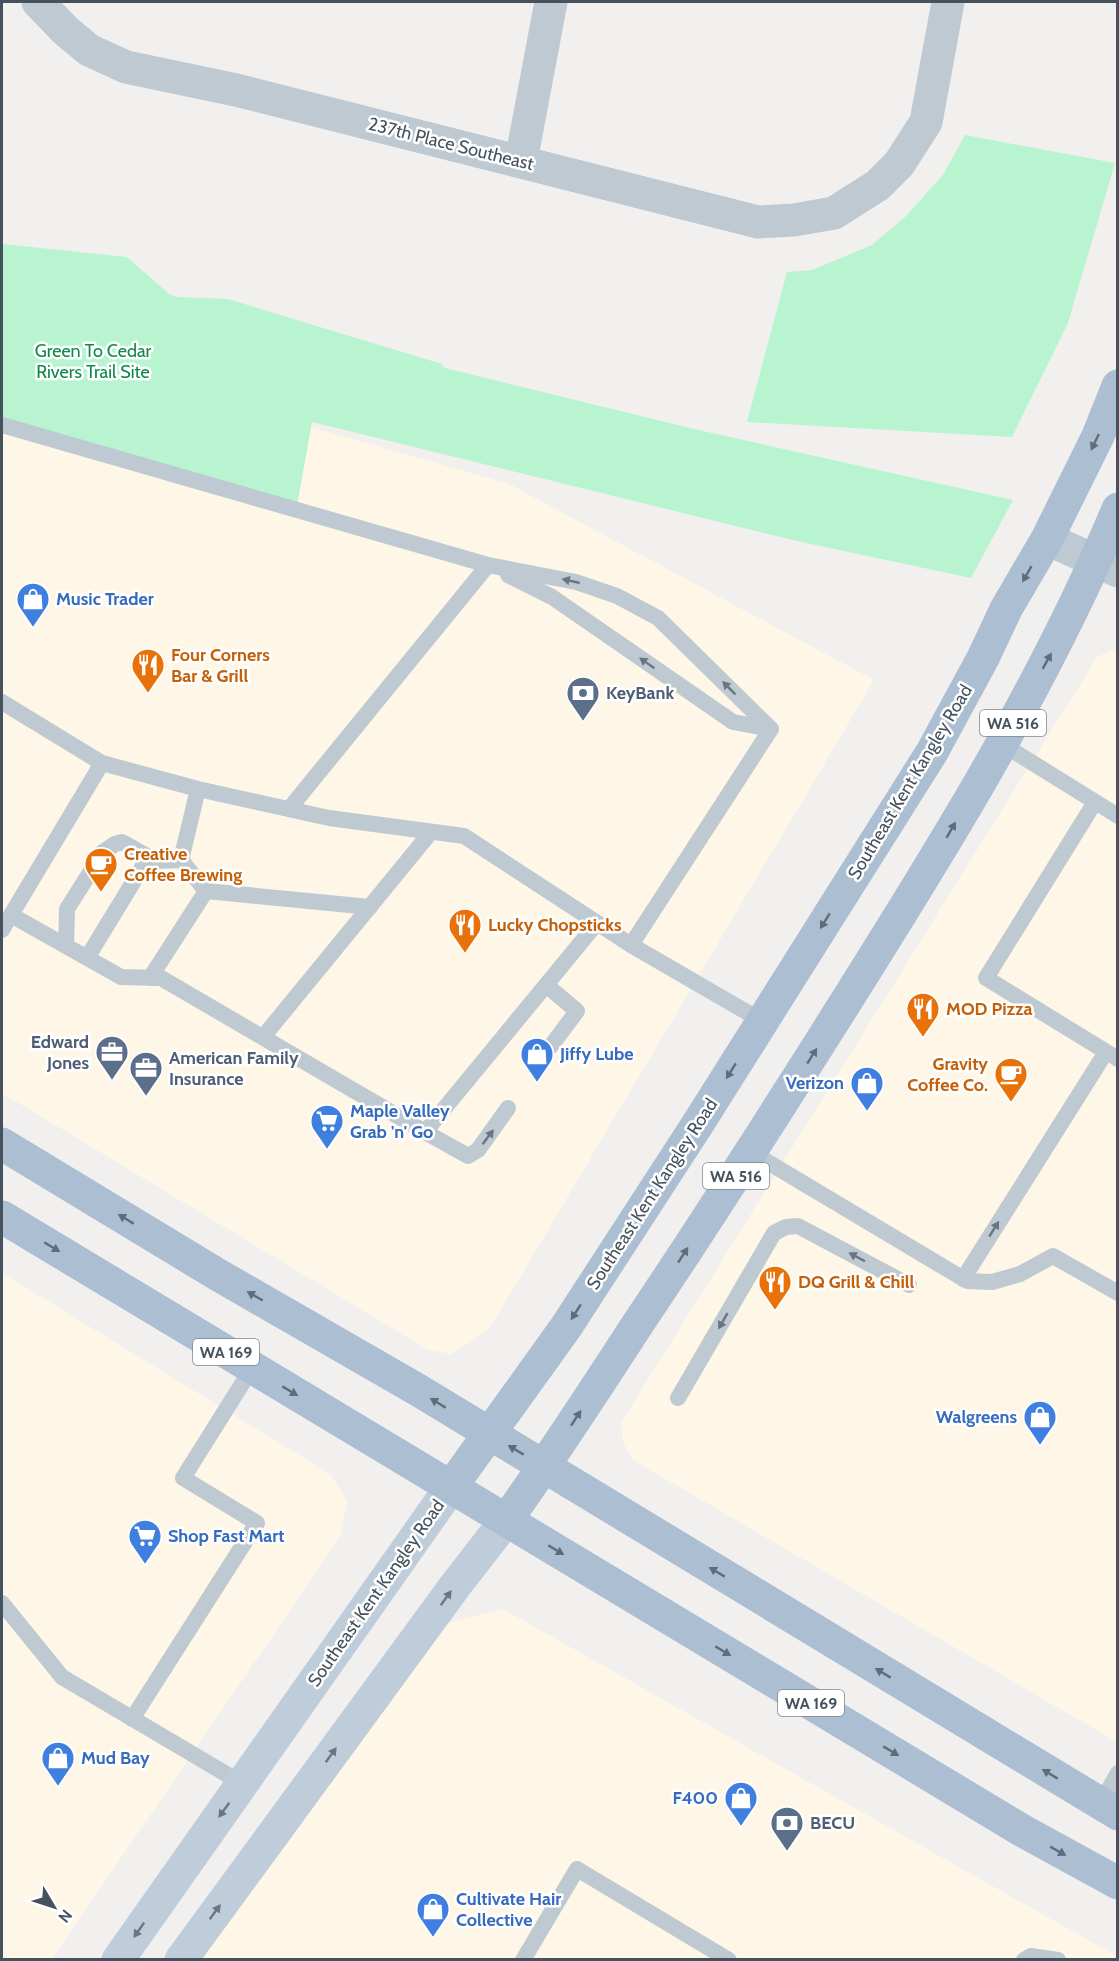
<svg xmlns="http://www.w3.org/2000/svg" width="1119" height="1961" font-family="Cabin,sans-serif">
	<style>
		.commercial { fill: #fef7e7 }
		.green { fill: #b9f4d0 }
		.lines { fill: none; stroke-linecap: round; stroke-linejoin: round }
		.lane { stroke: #bec9d2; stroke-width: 16 }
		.street { stroke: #bec9d2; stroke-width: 33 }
		.secondary { stroke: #bfccda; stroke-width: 33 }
		.primary { stroke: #acbed1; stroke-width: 33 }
		.oneway { fill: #5f6d7b }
		.oneway2 { fill: #697681 }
		.oneway3 { fill: #6a7783 }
		.labels { text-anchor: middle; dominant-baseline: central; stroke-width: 5; stroke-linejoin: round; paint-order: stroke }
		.shield { fill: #fff; stroke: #7d868e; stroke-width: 1.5 }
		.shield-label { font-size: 16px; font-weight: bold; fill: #45525e }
		.street-label { font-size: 18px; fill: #45525e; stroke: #fff }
		.park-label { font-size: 18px; fill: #0e884b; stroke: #fff }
		.shop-label { font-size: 18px; font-weight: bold; fill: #366cbe; stroke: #fff; text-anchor: start }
		.food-label { font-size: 18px; font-weight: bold; fill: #c56008; stroke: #fff; text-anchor: start }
		.service-label { font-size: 18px; font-weight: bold; fill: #4e5e75; stroke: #fff; text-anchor: start }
	</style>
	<rect width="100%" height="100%" fill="#f2efef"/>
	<path class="commercial" d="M2 339 509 484 874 680 491 1326 473 1341 450 1354 427 1349 2 1093Z
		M1117 648V1742L633 1460 623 1442 621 1423 1097 657Z
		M2 1273 330 1474 347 1501 340 1537 52 1959H2Z
		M503 1609 1118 1957 1117 1960H198L442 1624Z"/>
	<path class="green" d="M965 135 1115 163 1068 323 1012 437 747 422 787 272 812 270 872 245 905 217 943 175Z
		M2 244 127 257 169 294 177 297 228 299 442 364 443 367 449 369 694 429 1013 500 971 578 797 541 312 422 297 506 2 425Z"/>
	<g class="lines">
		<path class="lane" d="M2 425 488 565 289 809
			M488 565 576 582 617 596 658 618 771 729
			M508 575 552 597 733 722 771 729
			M2 702 102 763 198 789 329 818 464 836 631 945 762 1021
			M1002 744 1118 816
			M1095 802 986 978 1118 1059
			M181 860 206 891 370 907
			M11 915 121 977 161 978 425 1132 597 923
			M2 930 102 763
			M631 945 771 729
			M66 946 67 909 103 852 115 844 122 842 156 861
			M87 958 143 866 156 861 181 860 198 789
			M150 978 206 891
			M546 985 577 1011 551 1046
			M263 1037 431 832
			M425 1132 468 1156 478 1150 508 1108
			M751 1152 967 1281 992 1282 1020 1274 1053 1256 1118 1293
			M963 1279 1106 1052
			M678 1398 774 1233 786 1227 798 1226 909 1285
			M2 1603 62 1677 243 1784
			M132 1719 257 1523 183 1478 252 1368
			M1100 1805 1118 1773
			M523 1960 577 1869 729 1960
			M1024 1960 1031 1956 1058 1960"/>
		<path class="street" d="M38 2 66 31 89 50 126 67 236 90 758 222 794 220 834 213 878 185 899 164 926 122 948 2
			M521 161 551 2
			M1047 539 1118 571"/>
		<path class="secondary" d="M118 1960 451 1487
			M181 1960 455 1586 507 1519"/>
		<path class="primary" d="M2 1144 220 1276 418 1390 1118 1814
			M2 1217 1023 1831 1118 1883
			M451 1487 566 1327 699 1122 932 752 983 658 1006 609 1047 539 1098 436 1118 386
			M507 1519C553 1455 596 1388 639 1322 702 1228 763 1133 823 1038 931 867 1040 695 1118 509"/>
	</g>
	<defs><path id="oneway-solid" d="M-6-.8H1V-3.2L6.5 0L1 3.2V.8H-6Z" transform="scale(1.5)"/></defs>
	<g class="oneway">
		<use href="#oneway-solid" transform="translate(1095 442) rotate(116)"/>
		<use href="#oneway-solid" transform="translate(1027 574) rotate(120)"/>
		<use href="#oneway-solid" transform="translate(1047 661) rotate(-61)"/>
		<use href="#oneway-solid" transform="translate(951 830) rotate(-60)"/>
		<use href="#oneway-solid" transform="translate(825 921) rotate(122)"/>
		<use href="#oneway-solid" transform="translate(812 1056) rotate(-58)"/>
		<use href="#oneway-solid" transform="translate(731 1071) rotate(122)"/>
		<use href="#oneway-solid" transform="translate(126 1219) rotate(-149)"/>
		<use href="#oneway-solid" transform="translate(52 1247) rotate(31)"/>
		<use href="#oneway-solid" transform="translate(683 1255) rotate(-57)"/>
		<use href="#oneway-solid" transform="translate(255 1296) rotate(-150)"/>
		<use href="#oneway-solid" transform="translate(576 1312) rotate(123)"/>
		<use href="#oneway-solid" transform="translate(290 1391) rotate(31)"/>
		<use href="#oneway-solid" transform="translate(438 1403) rotate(-149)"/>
		<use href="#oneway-solid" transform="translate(576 1418) rotate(-57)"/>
		<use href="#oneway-solid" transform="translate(516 1450) rotate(-149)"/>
		<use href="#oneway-solid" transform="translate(556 1550) rotate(31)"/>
		<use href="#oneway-solid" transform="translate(717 1572) rotate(-149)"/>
		<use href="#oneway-solid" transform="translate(723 1651) rotate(31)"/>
		<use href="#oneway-solid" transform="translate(883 1673) rotate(-149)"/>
		<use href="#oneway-solid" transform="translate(891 1751) rotate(31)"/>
		<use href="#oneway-solid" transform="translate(1050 1774) rotate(-149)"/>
		<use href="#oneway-solid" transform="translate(1058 1851) rotate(29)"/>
	</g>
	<g class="oneway2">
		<use href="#oneway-solid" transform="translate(571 581) rotate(-167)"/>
		<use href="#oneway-solid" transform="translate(647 663) rotate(-145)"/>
		<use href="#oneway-solid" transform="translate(729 688) rotate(-135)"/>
		<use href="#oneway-solid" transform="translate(488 1137) rotate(-53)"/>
		<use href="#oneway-solid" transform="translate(994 1229) rotate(-58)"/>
		<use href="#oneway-solid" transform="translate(857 1257) rotate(-152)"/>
		<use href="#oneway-solid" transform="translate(723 1321) rotate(120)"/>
	</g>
	<g class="oneway3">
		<use href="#oneway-solid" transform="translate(446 1598) rotate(-54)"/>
		<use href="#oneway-solid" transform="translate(331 1755) rotate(-54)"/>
		<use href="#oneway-solid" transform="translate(224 1810) rotate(126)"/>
		<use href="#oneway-solid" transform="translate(215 1912) rotate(-54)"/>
		<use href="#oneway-solid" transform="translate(139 1930) rotate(125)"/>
	</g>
	<defs>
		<g id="shop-pin" transform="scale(1.725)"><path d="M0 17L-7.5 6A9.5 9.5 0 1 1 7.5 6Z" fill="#3f7fe0" stroke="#fff"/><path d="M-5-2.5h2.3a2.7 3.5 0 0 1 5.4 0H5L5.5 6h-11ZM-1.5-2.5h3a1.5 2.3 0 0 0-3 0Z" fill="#fff"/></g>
		<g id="restaurant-pin" transform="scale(1.725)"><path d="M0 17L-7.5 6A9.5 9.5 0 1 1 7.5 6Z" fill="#e8710a" stroke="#fff"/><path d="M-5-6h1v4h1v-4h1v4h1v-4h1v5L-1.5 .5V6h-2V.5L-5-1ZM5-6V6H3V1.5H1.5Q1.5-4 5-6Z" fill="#fff"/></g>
		<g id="bank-pin" transform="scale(1.725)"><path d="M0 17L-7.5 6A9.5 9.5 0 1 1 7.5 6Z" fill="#5c6f8a" stroke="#fff"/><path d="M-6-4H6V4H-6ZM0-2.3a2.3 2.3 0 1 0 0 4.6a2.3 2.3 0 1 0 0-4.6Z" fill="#fff"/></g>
		<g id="cafe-pin" transform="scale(1.725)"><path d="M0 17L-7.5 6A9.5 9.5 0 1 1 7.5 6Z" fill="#e8710a" stroke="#fff"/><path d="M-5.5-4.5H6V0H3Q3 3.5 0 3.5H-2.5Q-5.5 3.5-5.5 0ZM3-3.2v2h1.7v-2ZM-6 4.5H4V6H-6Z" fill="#fff"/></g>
		<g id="office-pin" transform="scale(1.725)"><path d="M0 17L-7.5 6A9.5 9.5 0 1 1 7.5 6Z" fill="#5c6f8a" stroke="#fff"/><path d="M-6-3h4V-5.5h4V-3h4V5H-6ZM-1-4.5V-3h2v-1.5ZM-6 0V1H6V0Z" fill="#fff"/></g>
		<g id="supermarket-pin" transform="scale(1.725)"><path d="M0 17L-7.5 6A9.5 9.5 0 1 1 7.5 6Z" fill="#3f7fe0" stroke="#fff"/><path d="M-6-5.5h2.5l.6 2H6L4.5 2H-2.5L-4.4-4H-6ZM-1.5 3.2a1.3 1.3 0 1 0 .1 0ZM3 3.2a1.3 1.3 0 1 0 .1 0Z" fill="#fff"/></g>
	</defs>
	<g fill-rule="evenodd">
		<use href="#shop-pin" x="33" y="599"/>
		<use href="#restaurant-pin" x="148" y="665"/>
		<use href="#bank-pin" x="583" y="693"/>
		<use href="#cafe-pin" x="101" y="864"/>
		<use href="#restaurant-pin" x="465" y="925"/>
		<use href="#restaurant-pin" x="923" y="1009"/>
		<use href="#office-pin" x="112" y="1052"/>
		<use href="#shop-pin" x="537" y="1054"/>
		<use href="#office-pin" x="146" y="1068"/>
		<use href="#cafe-pin" x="1011" y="1074"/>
		<use href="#shop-pin" x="867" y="1083"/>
		<use href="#supermarket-pin" x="327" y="1121"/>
		<use href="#restaurant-pin" x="775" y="1282"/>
		<use href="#shop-pin" x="1040" y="1417"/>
		<use href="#supermarket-pin" x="145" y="1536"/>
		<use href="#shop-pin" x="58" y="1758"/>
		<use href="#shop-pin" x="741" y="1798"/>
		<use href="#bank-pin" x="787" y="1823"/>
		<use href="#shop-pin" x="433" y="1909"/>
	</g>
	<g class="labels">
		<g class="shield">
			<rect x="980" y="710" width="66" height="26" rx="4.5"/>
			<rect x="703" y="1163" width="66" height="26" rx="4.5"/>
			<rect x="193" y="1339" width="66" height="26" rx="4.5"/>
			<rect x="778" y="1690" width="66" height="26" rx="4.5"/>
		</g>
		<g class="shield-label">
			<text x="1013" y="723">WA 516</text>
			<text x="736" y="1176">WA 516</text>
			<text x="226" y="1352">WA 169</text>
			<text x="811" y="1703">WA 169</text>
		</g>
		<g class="street-label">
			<text transform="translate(451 144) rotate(14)">237th Place Southeast</text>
			<text transform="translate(910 782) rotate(-59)">Southeast Kent Kangley Road</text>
			<text transform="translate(652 1194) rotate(-57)">Southeast Kent Kangley Road</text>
			<text transform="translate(376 1593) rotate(-55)">Southeast Kent Kangley Road</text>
		</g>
		<g class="park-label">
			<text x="93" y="351">Green To Cedar<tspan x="93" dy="21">Rivers Trail Site</tspan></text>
		</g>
		<g class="shop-label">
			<text x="56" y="599">Music Trader</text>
			<text x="560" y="1054">Jiffy Lube</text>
			<text x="844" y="1083" text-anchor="end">Verizon</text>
			<text x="350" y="1111">Maple Valley<tspan x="350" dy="21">Grab 'n' Go</tspan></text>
			<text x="1017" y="1417" text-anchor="end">Walgreens</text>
			<text x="168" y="1536">Shop Fast Mart</text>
			<text x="81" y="1758">Mud Bay</text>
			<text x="718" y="1798" text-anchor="end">F400</text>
			<text x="456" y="1899">Cultivate Hair<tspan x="456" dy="21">Collective</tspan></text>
		</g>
		<g class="food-label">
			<text x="171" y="655">Four Corners<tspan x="171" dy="21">Bar &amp; Grill</tspan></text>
			<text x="124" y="854">Creative<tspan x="124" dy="21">Coffee Brewing</tspan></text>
			<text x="488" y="925">Lucky Chopsticks</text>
			<text x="946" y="1009">MOD Pizza</text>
			<text x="988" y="1064" text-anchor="end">Gravity<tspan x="988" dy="21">Coffee Co.</tspan></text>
			<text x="798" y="1282">DQ Grill &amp; Chill</text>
		</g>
		<g class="service-label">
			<text x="606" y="693">KeyBank</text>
			<text x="89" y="1042" text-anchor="end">Edward<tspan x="89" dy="21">Jones</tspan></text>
			<text x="169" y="1058">American Family<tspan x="169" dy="21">Insurance</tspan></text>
			<text x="810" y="1823">BECU</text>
		</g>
	</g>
	<rect width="1119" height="1961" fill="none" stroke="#45525e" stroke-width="6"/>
	<g transform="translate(54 1907) rotate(129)" stroke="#ffffff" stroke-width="4.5" paint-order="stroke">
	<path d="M0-4.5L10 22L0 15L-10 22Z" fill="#45525e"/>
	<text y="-9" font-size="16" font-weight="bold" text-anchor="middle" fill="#45525e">N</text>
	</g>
</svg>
